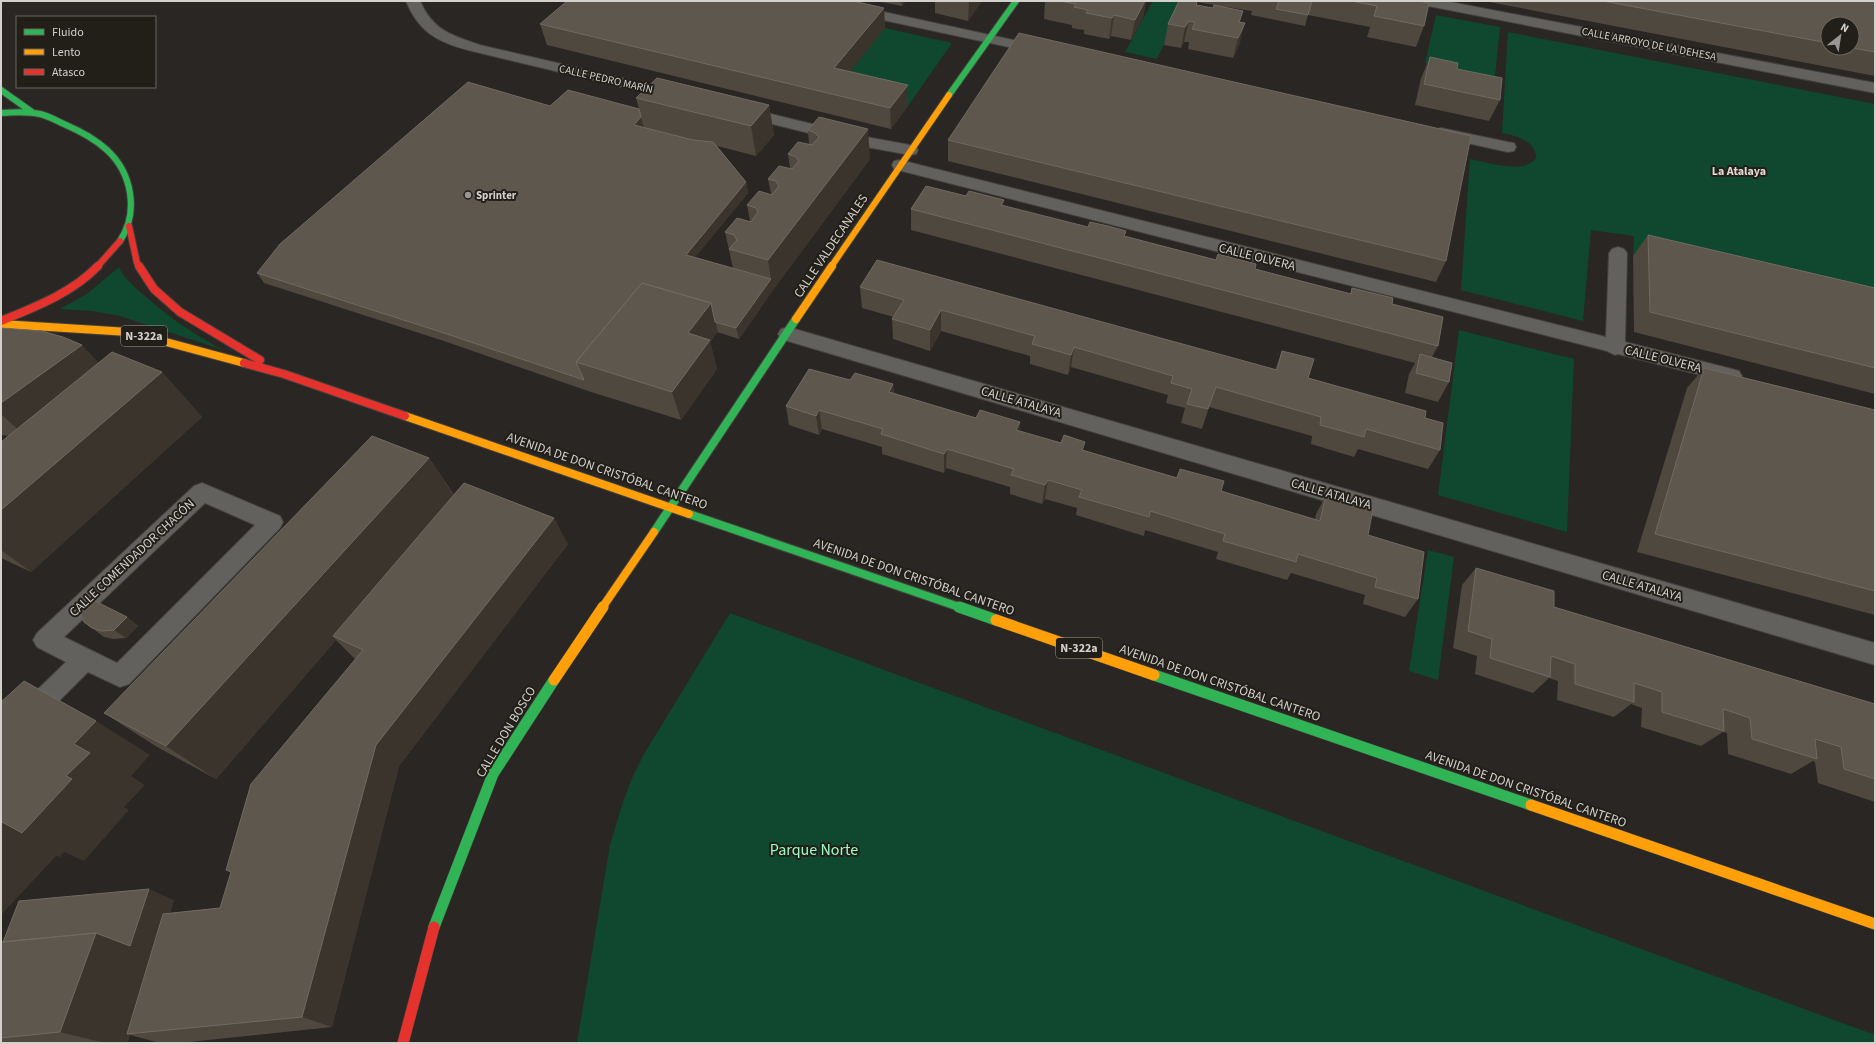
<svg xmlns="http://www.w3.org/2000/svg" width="1876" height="1044" font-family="'Source Sans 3',sans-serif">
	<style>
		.green { fill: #0f482f }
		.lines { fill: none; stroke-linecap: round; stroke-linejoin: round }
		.street-casing { stroke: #44423f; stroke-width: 2 }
		.fast-far2-casing { stroke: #44423f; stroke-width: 8 }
		.fast-far1-casing { stroke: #44423f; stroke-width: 10 }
		.fast-casing { stroke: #44423f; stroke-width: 12 }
		.slow-far2-casing { stroke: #44423f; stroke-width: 8 }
		.slow-far1-casing { stroke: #44423f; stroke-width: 10 }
		.slow-casing { stroke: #44423f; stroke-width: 12 }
		.jam-far2-casing { stroke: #44423f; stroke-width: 8 }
		.jam-far1-casing { stroke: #44423f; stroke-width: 10 }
		.jam-casing { stroke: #44423f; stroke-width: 12 }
		.street { fill: #63615e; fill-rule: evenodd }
		.fast-far2 { stroke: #30b455; stroke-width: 6 }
		.fast-far1 { stroke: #30b455; stroke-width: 8 }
		.fast { stroke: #30b455; stroke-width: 11 }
		.slow-far2 { stroke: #ff9f0a; stroke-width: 6 }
		.slow-far1 { stroke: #ff9f0a; stroke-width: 8 }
		.slow { stroke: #ff9f0a; stroke-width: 11 }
		.jam-far2 { stroke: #e5322d; stroke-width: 6 }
		.jam-far1 { stroke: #e5322d; stroke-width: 8 }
		.jam { stroke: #e5322d; stroke-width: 11 }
		.wall { fill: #4f483f; fill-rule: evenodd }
		.shaded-wall { fill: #3a342d }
		.building { fill: #5d574e; stroke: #706a62 }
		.poi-dot { fill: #989592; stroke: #221e18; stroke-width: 1.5 }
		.labels { text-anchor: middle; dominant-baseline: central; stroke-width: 4; stroke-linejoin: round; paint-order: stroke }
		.far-street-label { font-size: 11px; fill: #d4d1cd; stroke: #221e18 }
		.far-poi-label { font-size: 11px; font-weight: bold; fill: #d4d1cd; stroke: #221e18; text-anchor: start }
		.far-neighbourhood-label { font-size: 12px; font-weight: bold; fill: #dfdad2; stroke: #221e18 }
		.shield { fill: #221e18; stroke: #9f9b97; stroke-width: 1 }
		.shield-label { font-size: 12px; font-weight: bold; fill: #d4d1cd }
		.street-label { font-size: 13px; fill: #d4d1cd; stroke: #221e18 }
		.near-park-label { font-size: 16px; fill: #98fdc7; stroke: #221e18 }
	</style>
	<rect width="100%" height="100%" fill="#292623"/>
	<path class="green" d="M1153 1H1184L1157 59 1125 52Z
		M1436 15 1500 27 1495 77 1425 63Z
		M885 28 952 43 908 106 836 89Z
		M1508 32 1875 104V313L1633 256 1634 236 1591 230 1583 321 1461 290 1470 159C1486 162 1526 175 1536 158 1537 141 1514 135 1502 133Z
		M119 267C123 277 130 282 138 290 166 315 190 332 223 350L120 316 92 311 60 309 87 294Z
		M1459 330 1574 359 1567 532 1438 495Z
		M1428 550 1454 557 1438 680 1409 671Z
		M730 613 1875 1035V1043H577L610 845 622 805 632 778 644 754Z"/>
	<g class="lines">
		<g class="street-casing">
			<path id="street" d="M406 1H420C433 31 452 35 480 45L682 92 684 95 682 98 676 100 476 52C442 44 420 35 406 1Z
				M806 1H833L1041 46 1046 47 1048 50 1046 53 1041 54 813 5 808 4Z
				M1416 1H1445L1875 83V93L1423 5 1418 4Z
				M742 107 861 136 910 145 916 146 918 150 916 154 910 155 861 146 736 115 734 112 736 109Z
				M1441 128 1508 142 1514 143 1516 147 1514 151 1508 152 1435 136 1433 133 1435 130Z
				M900 160 1606 337 1609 253 1612 249 1618 247 1624 249 1627 253 1625 342 1732 369 1739 371 1742 376 1739 381 1732 383 1618 354 1615 355 1607 351 894 169 892 165 894 161Z
				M788 327 1875 643V665L781 339 778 334 781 329Z
				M202 483 280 516 283 522 280 528 129 684 120 687 88 672 10 750 1 754V725L66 662 37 647 33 640 37 633 194 486ZM205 503 255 525 117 663 64 637Z"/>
		</g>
		<g class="fast-far2-casing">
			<path id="fast-far2" d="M1 90 32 112
				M949 95 1016 1
				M1 113C14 112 27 111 40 114 49 116 57 121 66 125 80 131 95 139 107 150 132 173 139 212 120 241"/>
		</g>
		<g class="fast-far1-casing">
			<path id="fast-far1" d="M689 514 962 608
				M654 532 796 319"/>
		</g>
		<g class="fast-casing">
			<path id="fast" d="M959 607 996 620
				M1154 675 1531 805
				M434 927 493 774 554 680"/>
		</g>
		<g class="slow-far2-casing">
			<path id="slow-far2" d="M831 267 949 95"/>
		</g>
		<g class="slow-far1-casing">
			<path id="slow-far1" d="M796 319 832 266
				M1 324 129 332 244 363
				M405 416 689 514
				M602 608 654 532"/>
		</g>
		<g class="slow-casing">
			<path id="slow" d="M996 620 1154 675
				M554 680 603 607
				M1531 805 1875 924"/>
		</g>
		<g class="jam-far2-casing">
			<path id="jam-far2" d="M129 226 137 263 140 267
				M97 267 120 241"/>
		</g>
		<g class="jam-far1-casing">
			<path id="jam-far1" d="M139 266 154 289 180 312 260 360
				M1 321C35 307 72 293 98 266
				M244 363 284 374 405 416"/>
		</g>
		<g class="jam-casing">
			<path id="jam" d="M403 1043 434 927"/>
		</g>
		<use href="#street" class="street"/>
		<use href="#fast-far2" class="fast-far2"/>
		<use href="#fast-far1" class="fast-far1"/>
		<use href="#fast" class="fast"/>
		<use href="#slow-far2" class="slow-far2"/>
		<use href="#slow-far1" class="slow-far1"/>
		<use href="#slow" class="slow"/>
		<use href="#jam-far2" class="jam-far2"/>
		<use href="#jam-far1" class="jam-far1"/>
		<use href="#jam" class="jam"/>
	</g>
	<path class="wall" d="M881 1H906L902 6 881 2Z
		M935 1H982L968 21 935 13Z
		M1045 1H1146L1143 18 1131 40 1111 36 1109 39 1084 34V30L1072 28V25L1044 19Z
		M1179 1H1418L1424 26 1416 47 1367 37 1370 27 1308 15 1305 26 1251 15 1252 11 1227 7V8L1240 22V43L1233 58 1188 49 1189 42H1184L1181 48 1164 45 1168 24ZM1197 2 1214 5 1213 8 1197 5Z
		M1484 1H1875V76ZM1828 24H1852V48H1828Z
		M884 8 885 28 850 71 908 85V106L891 129 547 45 540 24Z
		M1430 57 1457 69 1500 100 1489 121 1415 105 1421 78Z
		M636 98 769 105 774 135 756 156 717 146 746 182 748 193 695 257 733 268 725 232 750 221 747 205 771 194 768 179 790 168 788 154 809 144 808 130 819 117 870 159 773 290 739 339 717 332 710 342 717 369 681 420 588 391 444 341 264 283 257 273 550 106 639 109Z
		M948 140 1446 261 1436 282 948 161Z
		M1004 200 1003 206 1350 294 1352 288 1392 304 1438 346 1432 357 1449 382 1438 402 1405 393 1409 374 1415 363 911 230V209Z
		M1648 235 1875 288V394L1634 332 1633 256Z
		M860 287 1275 370 1282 351 1308 378 1425 418 1440 450 1428 469 1358 449 1354 457 1311 444 1312 436 1209 407 1202 429 1181 423 1185 408 1166 403 1168 395 1071 367 1068 375 1030 364V356L941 331 930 351 893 339 892 319 894 317 862 308Z
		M1 328 99 363 162 372 202 417 31 572 1 558V442L9 436 1 435Z
		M1704 368 1875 410V615L1637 552 1687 388Z
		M850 380 893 384 894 394 976 418 1020 422 1019 431 1061 443 1085 442 1083 450 1315 519 1316 514 1326 495 1368 535 1418 599 1405 617 1363 604 1365 595 1291 573 1287 580 1216 559 1218 552 1145 530 1144 536 1076 515 1077 508 1045 499 1042 504 1010 494V487L946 468 944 473 882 454V447L822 429 819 435 789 425 786 406Z
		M429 458 454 495 568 544 399 766 332 1027 180 1043H160L130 1035 127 1043H1V942L174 900 170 913 220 908 355 659 336 640 216 779 157 747 104 713Z
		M1476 568 1554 607 1875 704V802L1818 783 1815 762 1813 761 1791 774 1728 754 1727 733 1723 732 1701 746 1641 727 1642 708 1631 704 1614 717 1557 700 1558 681 1549 678 1533 693 1475 674 1477 656 1453 648 1462 585Z
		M127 617 138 626 126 638 113 639 104 637 84 622Z"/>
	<path class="shaded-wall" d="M901 1H906L902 6Z
		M969 1H982L968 21Z
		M1145 1H1146L1143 18 1131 40 1135 20Z
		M884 8 885 28 836 89 834 68Z
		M1243 11 1238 31 1239 22Z
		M1114 15 1111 36 1109 39 1112 18Z
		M1189 21 1184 42 1181 48 1185 27Z
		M1245 23 1240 43 1233 58 1238 38Z
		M908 85V106L891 129 890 108Z
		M769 105 774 135 756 156 751 126Z
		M641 117 644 128 634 125Z
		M868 129 870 159 773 290 739 339 736 328 771 279 768 260Z
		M746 182 748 193 689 265 686 255Z
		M1004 200 1002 221 1001 205Z
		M711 303 718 332 710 342 717 369 681 420 672 392 688 333Z
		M941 310V331L930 351V330Z
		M82 345 116 381 33 443 1 414V403Z
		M1074 347 1071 367 1068 375 1071 355Z
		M162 372 202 417 31 572 1 550V510Z
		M893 384 894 404 889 392Z
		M1216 387 1209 407 1202 429 1208 409Z
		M819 410 822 429 819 435 816 416Z
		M1020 422 1018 441 1016 430Z
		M947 449 946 468 944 473V454Z
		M429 458 457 501 333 636 336 640 216 779 166 746Z
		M1048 480 1045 499 1042 504 1045 485Z
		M554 518 568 544 399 766 332 1027 302 1017 376 745Z
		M127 617 138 626 126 638 114 630Z
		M96 721 150 755 131 776 145 785 124 807 129 810 84 861 64 852 60 857 56 856 1 915V823L66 776 74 744Z
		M149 889 174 900 156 956 127 1034 130 1035 127 1043H105L60 1032 96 933Z"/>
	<path class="building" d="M567 1H853L884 8 834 68 908 85 890 108 540 24Z
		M1059 1H1145L1135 20 1114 15 1112 18 1086 13 1088 10 1074 7 1076 4Z
		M1179 1H1194L1197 2 1196 5 1213 8 1214 5 1243 11 1239 22 1245 23 1238 38 1192 29 1195 22 1189 21 1185 27 1168 24Z
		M1279 1H1312L1308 15 1276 9Z
		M1351 1H1418L1429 3 1424 26 1374 16 1377 6Z
		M1603 1H1875V52L1852 48V24H1828V43Z
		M1019 33 1471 136 1446 261 948 140Z
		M1430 57 1458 63 1457 69 1502 78 1500 100 1424 84Z
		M657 78 769 105 751 126 636 98Z
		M468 82 550 106 568 90 639 109 641 117 634 125 693 140 713 142 746 182 686 255 771 279 736 328 715 322 711 303 642 283 576 362 584 380 438 331 257 273 280 244Z
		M819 117 868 129 768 260 729 249 737 240 734 235 725 232 737 218 751 222 758 212 756 208 747 205 759 191 772 195 779 186 776 181 768 179 779 166 792 169 799 161 796 157 788 154 798 142 812 145 819 137 815 133 808 130Z
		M926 186 966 196 969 191 1004 200 1001 205 1088 227 1090 222 1108 226 1126 231 1124 236 1216 260 1218 254 1256 264 1255 269 1351 294 1352 288 1393 298 1392 304 1443 317 1438 346 911 209Z
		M1648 235 1875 288V368L1650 312Z
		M877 260 1277 370 1282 351 1314 359 1308 378 1426 411 1425 418 1443 423 1440 450 1366 429 1364 437 1320 425 1321 417 1216 387 1208 409 1187 404 1192 389 1171 383 1173 376 1074 347 1071 355 1032 344 1035 336 941 310 930 330 892 319 904 300 860 287Z
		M642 283 711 303 688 333 710 340 672 392 576 362Z
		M1 328 42 331 63 337 82 345 1 403Z
		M112 352 162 372 1 510V442Z
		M1420 354 1452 363 1449 382 1416 373Z
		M1704 368 1875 410V591L1655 534Z
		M809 369 850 380 855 373 893 384 889 392 976 418 980 410 1020 422 1016 430 1061 443 1064 435 1085 442 1082 450 1177 478 1180 469 1224 481 1221 491 1320 521 1326 495 1373 509 1368 535 1424 552 1418 599 1375 587 1377 578 1298 554 1296 562 1223 541 1225 534 1150 511 1149 517 1079 497 1082 490 1048 480 1045 485 1011 475 1014 469 947 449 944 454 881 434 883 429 819 410 816 416 786 406Z
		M372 436 429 458 166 746 104 713Z
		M464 483 554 518 376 745 302 1017 127 1034 163 914 220 908 231 872 226 870 251 784 363 650 333 636Z
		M1476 568 1554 591V607L1875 704V779L1844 769 1841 747 1815 739 1817 759 1752 739 1750 718 1723 709 1724 731 1662 712V692L1634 683V702L1575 684V664L1551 656 1550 677 1490 658 1492 639 1468 631Z
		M93 600 127 617 114 630 102 631 92 628 84 622 81 616V613Z
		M24 681 96 721 74 744 90 753 66 776 72 779 22 833 2 822 1 823V702Z
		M149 889 130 946 96 933 3 942 19 901Z
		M96 933 60 1032 1 1038V942Z"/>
	<circle class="poi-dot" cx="468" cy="195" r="4"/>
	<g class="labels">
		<g class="far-street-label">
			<text transform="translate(1649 44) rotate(11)">CALLE ARROYO DE LA DEHESA</text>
			<text transform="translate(606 79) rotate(13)">CALLE PEDRO MARÍN</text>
		</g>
		<g class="far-poi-label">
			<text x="476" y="195">Sprinter</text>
		</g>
		<g class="far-neighbourhood-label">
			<text x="1739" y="171">La Atalaya</text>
		</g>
		<g class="shield">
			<rect x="121" y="326" width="46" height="20" rx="3"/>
			<rect x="1056" y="638" width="46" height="20" rx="3"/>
		</g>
		<g class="shield-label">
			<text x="144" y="336">N-322a</text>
			<text x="1079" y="648">N-322a</text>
		</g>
		<g class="street-label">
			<text transform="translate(831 246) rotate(-56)">CALLE VALDECANALES</text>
			<text transform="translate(1257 257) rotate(14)">CALLE OLVERA</text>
			<text transform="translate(1663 359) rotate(14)">CALLE OLVERA</text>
			<text transform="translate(1021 402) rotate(16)">CALLE ATALAYA</text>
			<text transform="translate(607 471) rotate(19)">AVENIDA DE DON CRISTÓBAL CANTERO</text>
			<text transform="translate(1331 494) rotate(16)">CALLE ATALAYA</text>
			<text transform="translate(132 558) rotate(-43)">CALLE COMENDADOR CHACÓN</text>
			<text transform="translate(914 577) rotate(19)">AVENIDA DE DON CRISTÓBAL CANTERO</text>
			<text transform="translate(1642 586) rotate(16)">CALLE ATALAYA</text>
			<text transform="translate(1220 683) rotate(19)">AVENIDA DE DON CRISTÓBAL CANTERO</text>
			<text transform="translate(506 732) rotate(-59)">CALLE DON BOSCO</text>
			<text transform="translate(1526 789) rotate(19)">AVENIDA DE DON CRISTÓBAL CANTERO</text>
		</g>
		<g class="near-park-label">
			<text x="814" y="850">Parque Norte</text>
		</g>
	</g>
	<rect width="1876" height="1044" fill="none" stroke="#d4d1cd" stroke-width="4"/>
	<rect x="16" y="16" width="140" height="72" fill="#221e18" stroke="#696660"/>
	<rect x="24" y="29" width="20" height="6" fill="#30b455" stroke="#696660"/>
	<text x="52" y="36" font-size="12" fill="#d4d1cd">Fluido</text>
	<rect x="24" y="49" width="20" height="6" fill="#ff9f0a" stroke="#696660"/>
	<text x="52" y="56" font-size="12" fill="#d4d1cd">Lento</text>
	<rect x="24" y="69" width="20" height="6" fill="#e5322d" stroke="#696660"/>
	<text x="52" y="76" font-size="12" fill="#d4d1cd">Atasco</text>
	<g transform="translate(1840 36) rotate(30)"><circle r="19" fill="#221e18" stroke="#696660"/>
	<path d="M0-3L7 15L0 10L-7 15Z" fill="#989592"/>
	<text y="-6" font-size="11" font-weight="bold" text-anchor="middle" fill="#d4d1cd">N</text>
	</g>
</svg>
